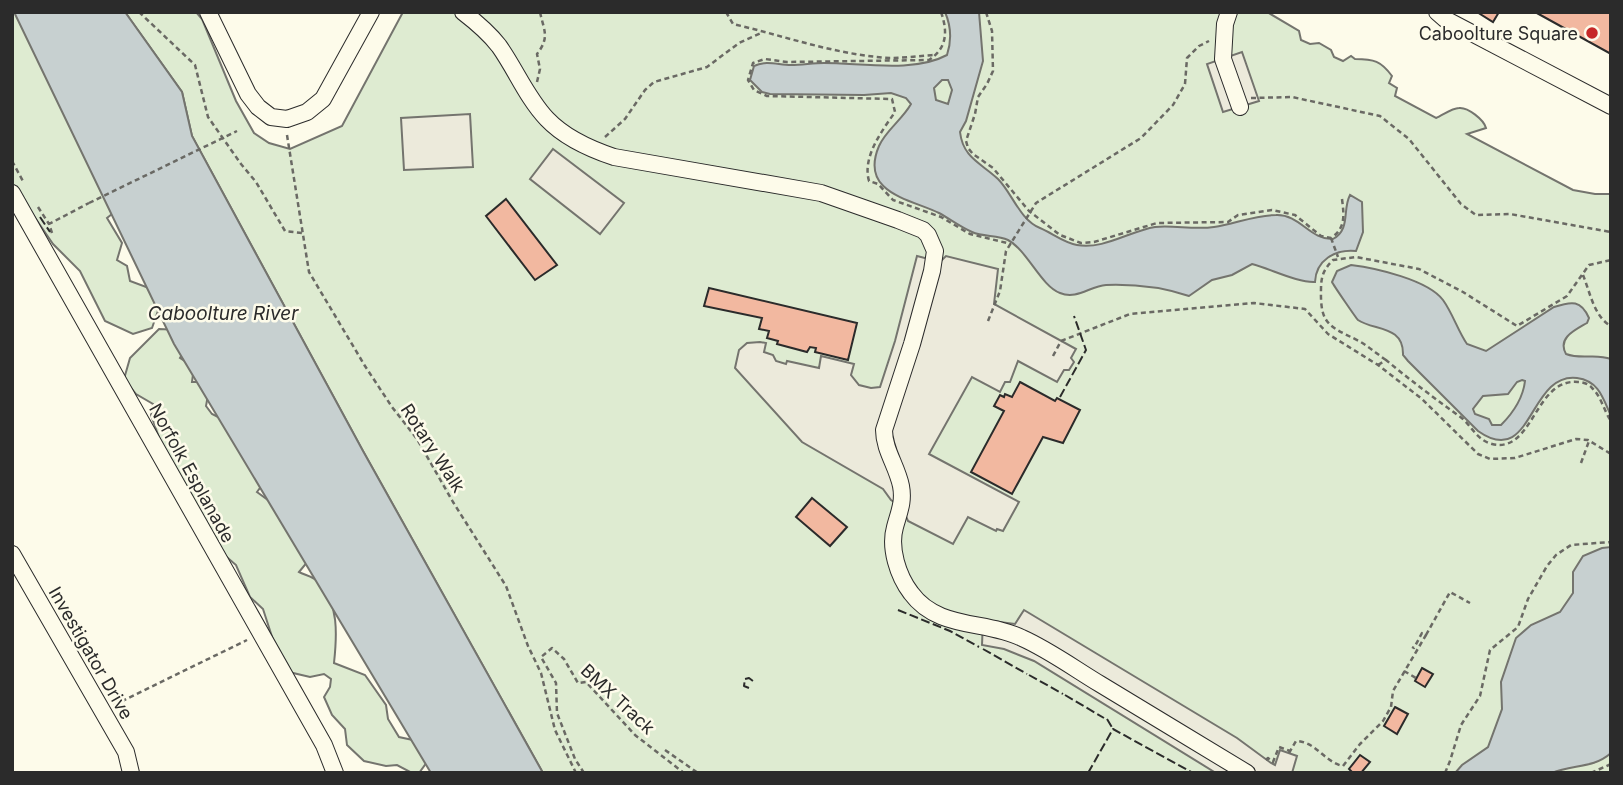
<svg xmlns="http://www.w3.org/2000/svg" width="1623" height="785" font-family="Inter,sans-serif">
	<style>
		.green { fill: #deebd1; stroke: #74746e; stroke-width: 2 }
		.parking { fill: #eceadb; stroke: #74746e; stroke-width: 2 }
		.water { fill: #c7d0d0; stroke: #74746e; stroke-width: 2; fill-rule: evenodd }
		.building { fill: #f2b8a0; stroke: #2b2b2b; stroke-width: 2 }
		.lines { fill: none; stroke-linecap: round; stroke-linejoin: round }
		.minor-casing { stroke: #2b2b2b; stroke-width: 18 }
		.path { stroke: #6a6964; stroke-width: 2.5; stroke-dasharray: 5 3.5; stroke-linecap: butt }
		.minor { stroke: #fdfbea; stroke-width: 16 }
		.path-bridge { stroke: #6a6964; stroke-width: 2.5; stroke-dasharray: 5 3.5; stroke-linecap: butt }
		.fence { stroke: #2b2b2b; stroke-width: 2; stroke-dasharray: 9 3.5; stroke-linecap: butt }
		.poi-dot { fill: #c62828; stroke: #fdfbea; stroke-width: 2.5 }
		.labels { text-anchor: middle; dominant-baseline: central; stroke-width: 5; stroke-linejoin: round; paint-order: stroke }
		.poi-label { font-size: 18px; fill: #2b2b2b; stroke: #fdfbea; text-anchor: end }
		.street-label { font-size: 18px; fill: #2b2b2b; stroke: #fdfbea }
		.water-label { font-size: 19px; font-style: italic; fill: #2b2b2b; stroke: #fdfbea }
	</style>
	<rect width="100%" height="100%" fill="#fdfbea"/>
	<path class="green" d="M12 12H24L112 214 107 218 122 243 117 260 127 266 130 281 157 291 160 305 152 328 133 334 105 321 80 271 53 244 12 184Z
		M125 12H196L202 19 236 101 254 133 269 143 290 149 342 126 403 12H1267L1299 31 1301 40 1310 44 1319 43 1331 50 1334 57 1343 61 1351 56 1355 59C1374 59 1381 61 1392 76L1389 83 1397 88 1395 96 1436 118C1443 115 1452 108 1459 108 1468 107 1484 120 1486 128L1467 134 1573 190 1595 194H1611V773H543L363 451 192 136 182 92Z
		M159 329 179 330 189 343 180 358 194 367 192 382H200L208 395 206 406 212 414 226 421 268 477 257 492 272 503 309 560 299 572C305 575 314 577 319 582 339 603 337 636 334 663L365 675 386 705 388 719 399 737 427 743 430 758 419 773H412L397 765 386 766 364 761 347 745 345 729 332 715 324 697 330 687 331 679 324 674 310 677 289 672 277 652 263 609 250 597 236 565 221 552 162 446 151 415 153 404 136 394 124 379 130 358Z"/>
	<path class="parking" d="M1242 52 1259 101 1223 112 1207 64Z
		M470 114 473 167 404 170 401 118Z
		M553 149 624 203 600 234 530 179Z
		M917 256 940 262 946 256 998 269 994 304 1076 349 1071 358 1074 362 1069 370H1064L1057 382 1018 361 1010 382H1005L1000 392 972 377 929 454 1019 502 1003 531 997 529 996 531 968 517 953 544 908 521 902 507 891 500 883 489 802 442 735 368 739 350 747 343 760 342 766 343 764 352 773 355 776 361 786 364 787 361 819 368 821 356 854 364 851 375 859 385 871 388 880 387 895 341Z
		M1024 610 1237 738 1271 763 1275 765 1280 750 1297 756 1292 773H1216L1034 661 1004 649 982 645 983 620 1015 624Z"/>
	<path class="water" d="M14 12H125L182 92 192 136 363 451 543 773H431L174 344Z
		M945 12H979L983 61 966 121 960 132C963 158 981 163 998 179 1012 193 1020 220 1040 228 1052 233 1064 243 1077 245 1103 250 1130 231 1155 227 1174 225 1194 230 1214 227 1235 224 1254 215 1276 215 1300 214 1310 240 1333 239 1351 229 1342 210 1350 195L1362 202 1363 232 1356 251C1335 249 1316 260 1315 282 1298 283 1271 269 1252 264L1232 275 1212 280 1189 296C1162 287 1135 284 1106 285 1090 286 1077 300 1060 293 1041 286 1027 250 1008 240 997 235 983 237 972 232 960 227 950 219 939 213 910 199 859 193 879 146 886 130 902 120 911 104L906 98 891 93 864 95 770 94 762 92 750 80 754 66C767 60 778 65 791 65 802 65 813 63 824 63 861 63 914 73 947 55 952 40 951 26 945 12ZM942 80H948L952 90 948 104 936 100 934 88Z
		M1351 265C1376 268 1428 280 1443 300 1453 314 1458 331 1467 344L1486 351 1554 307C1572 301 1581 300 1589 318L1587 323C1575 330 1557 338 1566 354 1582 360 1595 353 1611 359V416C1603 398 1599 381 1577 378 1528 372 1533 470 1478 431L1408 361 1403 355C1404 325 1374 331 1358 320 1356 318 1334 286 1332 282L1337 271ZM1522 380 1525 381C1523 398 1513 413 1501 425H1492L1489 419 1475 414 1473 409 1483 396 1508 394 1517 382Z
		M1611 547V753C1593 769 1572 764 1552 773H1455L1462 765 1488 747 1502 709 1501 682 1516 638 1531 625 1560 612 1573 593V572L1583 556 1602 548Z"/>
	<path class="building" d="M1477 12H1499L1493 22Z
		M1535 12H1611V54Z
		M506 199 557 265 535 280 486 216Z
		M709 288 857 323 848 360 815 352 816 348 810 347 807 352 777 344 778 341 767 338 769 331 759 329 762 318 704 306Z
		M1020 382 1055 401 1057 398 1080 410 1063 443 1043 437 1012 494 971 472 1004 411 994 406 1000 395 1004 397 1005 394 1012 397Z
		M812 498 847 527 830 546 796 517Z
		M1422 668 1433 674 1425 687 1415 681Z
		M1395 707 1408 714 1397 734 1384 726Z
		M1360 755 1370 762 1361 773H1353L1349 769Z"/>
	<g class="lines">
		<g class="minor-casing">
			<path id="minor" d="M208 12 248 94 258 107 271 117 287 119 307 112 323 99 371 12
				M463 12C476 22 489 33 499 46 516 70 527 98 547 119 565 138 590 149 614 157L821 193 898 220 923 230 928 235 935 251 932 271 912 344 884 430C884 450 897 466 901 486 904 502 899 512 895 527 889 548 898 576 911 593 938 630 985 620 1022 638 1049 650 1075 669 1100 684 1149 714 1198 743 1247 773
				M1229 12 1225 24 1223 59 1240 107
				M1437 12 1445 19 1611 106
				M12 193 324 745 335 773
				M12 554 126 752 131 773"/>
		</g>
		<path class="path" d="M139 12 195 65 208 117 241 164 256 182 285 231 302 233
			M726 12 733 24C785 36 836 55 890 58 904 58 919 56 934 55
			M941 12C948 32 947 48 929 60L787 62 765 59 753 63 748 80 754 90 767 96 892 99 895 112C882 131 862 157 869 181L878 184 893 200 941 217 970 234 1011 244
			M986 12 992 31 993 71 987 84 978 97 975 114 966 141 968 148 973 154 993 168 1029 211 1060 235 1081 243 1094 242 1157 223 1228 222 1238 215 1272 210 1295 215 1321 236 1331 238C1346 228 1344 215 1342 199
			M537 82 540 69 537 54C550 37 544 31 540 12
			M1251 98 1292 97 1380 116 1409 139 1461 204 1476 215 1510 214 1611 232
			M287 135 309 272 365 366 392 407 417 439 453 502 506 586 528 646 541 673 555 730 576 773
			M605 137 625 119 645 90 654 82 707 67 739 43 763 32
			M12 161 24 183
			M38 207 49 224
			M52 233 49 224 89 203
			M1331 238 1338 257
			M1583 275C1590 292 1594 317 1611 326
			M988 321 1000 291 1006 251 1036 203 1141 138 1173 105 1185 84 1187 58 1199 46 1209 41
			M1053 356 1061 341 1130 314 1254 303 1305 309 1328 334 1378 365 1422 399 1478 454 1490 459 1515 458 1576 439 1588 440 1611 454
			M1386 360C1377 354 1368 346 1359 341 1329 326 1320 325 1321 289 1321 276 1324 269 1333 260L1356 257 1419 269 1463 292 1517 326 1567 296 1589 265 1611 260
			M1378 365 1386 360C1410 380 1434 398 1459 416 1471 424 1476 440 1492 444 1534 454 1534 378 1578 382 1583 382 1589 384 1592 388 1601 396 1604 411 1611 421
			M1581 463 1589 441
			M1426 635 1450 592 1470 603
			M1404 671 1416 678
			M114 705 247 640
			M665 750 698 773
			M1289 753 1296 741C1317 742 1324 762 1343 766L1360 744 1383 721 1391 707 1393 691 1426 635 1422 633 1414 648 1412 647
			M1266 760 1268 758 1273 762 1279 747 1290 751
			M584 773 575 759 557 713 556 683 541 657 552 648 564 659 578 683 586 682 635 735 684 773
			M1445 773 1450 761 1461 725 1480 696 1490 650 1518 627 1528 599 1547 566 1556 555 1571 545 1611 542
			M1591 773 1611 764"/>
		<use href="#minor" class="minor"/>
		<path class="path-bridge" d="M89 203 237 131"/>
		<path class="fence" d="M40 217 50 232
			M1060 397 1086 350 1074 316
			M898 610 950 631 979 647
			M983 649 1027 674
			M1029 675 1063 694
			M749 688 744 686 745 679 749 678 753 681
			M1065 695 1104 718
			M1107 719 1113 729
			M1088 773 1113 729 1193 773"/>
	</g>
	<circle class="poi-dot" cx="1592" cy="33" r="7"/>
	<g class="labels">
		<g class="poi-label">
			<text x="1578" y="33">Caboolture Square</text>
		</g>
		<g class="street-label">
			<text transform="translate(433 448) rotate(57)">Rotary Walk</text>
			<text transform="translate(192 473) rotate(61)">Norfolk Esplanade</text>
			<text transform="translate(91 653) rotate(60)">Investigator Drive</text>
			<text transform="translate(618 699) rotate(43)">BMX Track</text>
		</g>
		<g class="water-label">
			<text x="223" y="313">Caboolture River</text>
		</g>
	</g>
	<rect width="1623" height="785" fill="none" stroke="#2b2b2b" stroke-width="28"/>
</svg>
